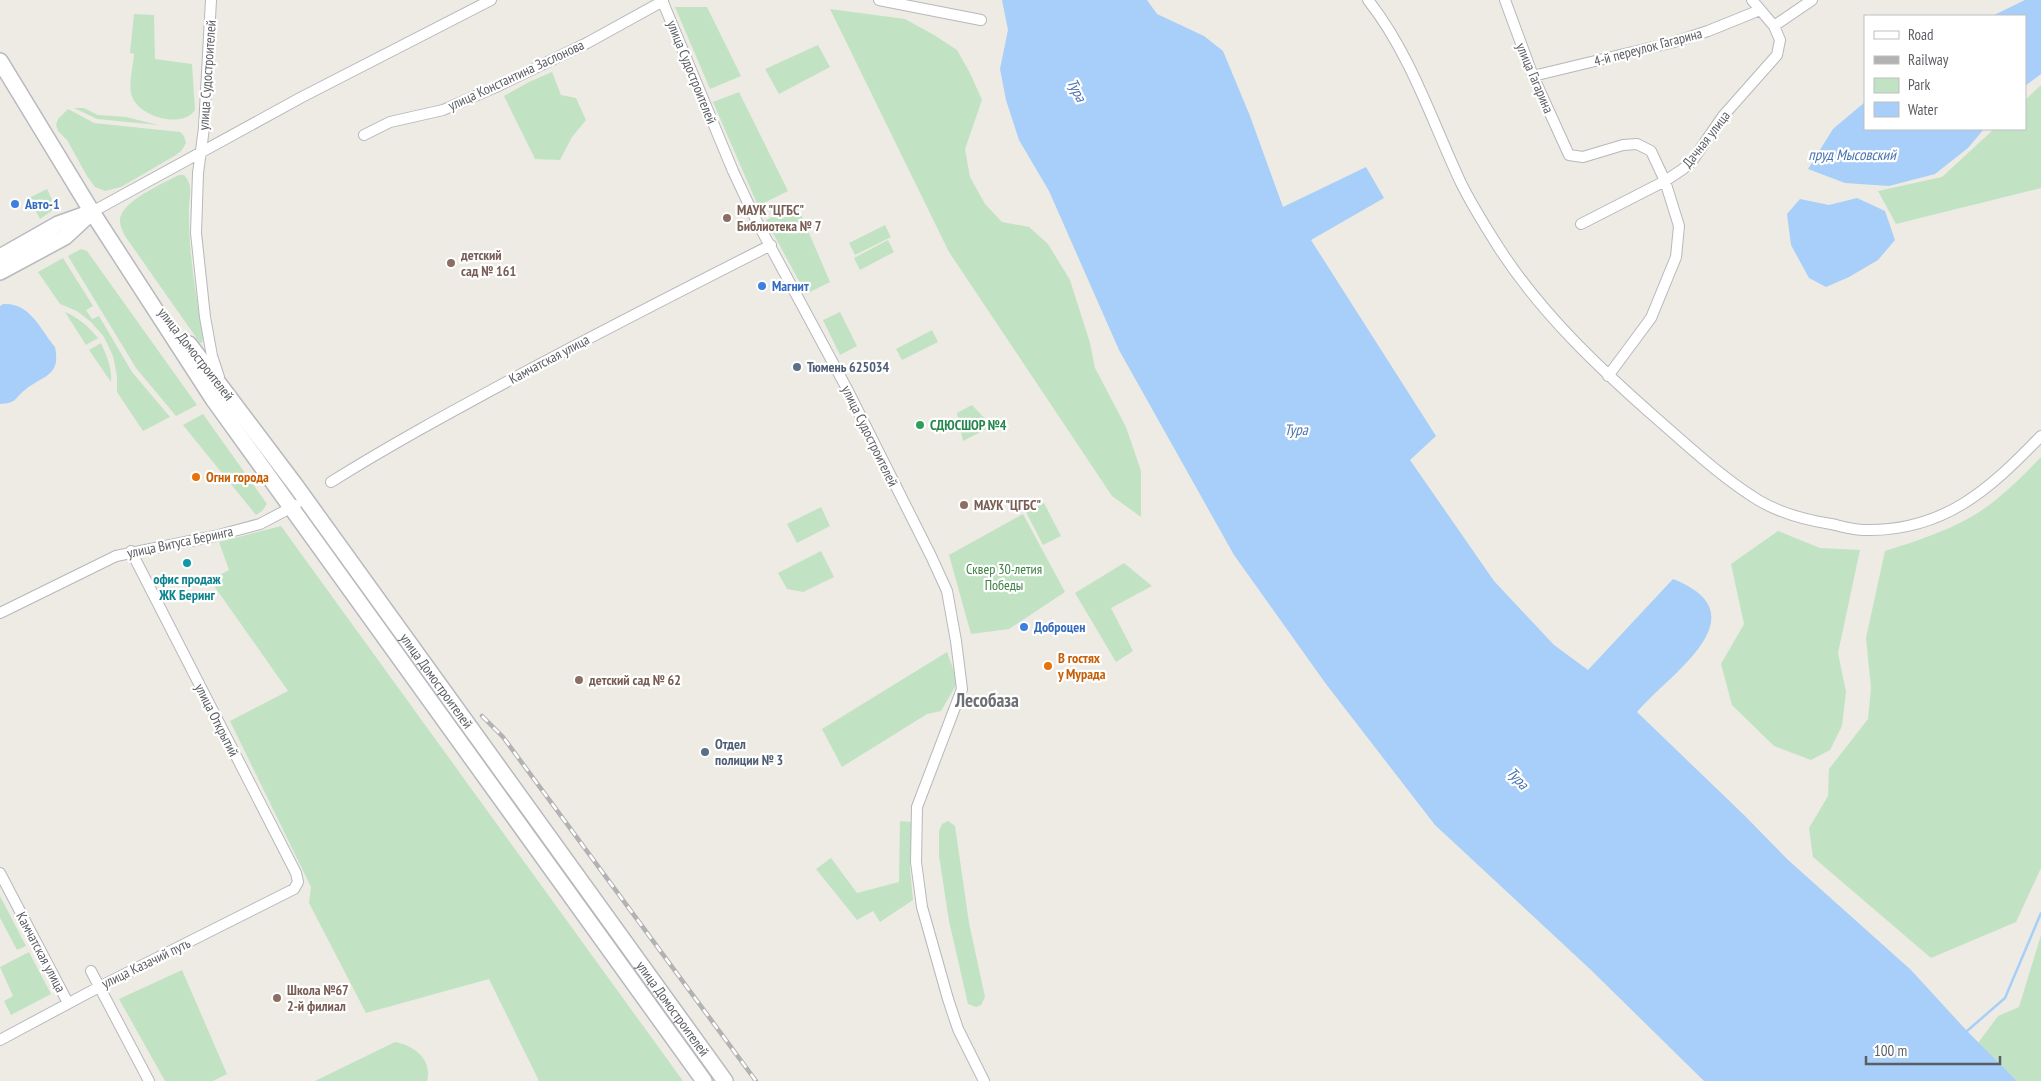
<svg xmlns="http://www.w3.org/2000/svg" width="2041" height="1081" font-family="'PT Sans Narrow',sans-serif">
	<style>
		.green { fill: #c1e3c4 }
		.water { fill: #a7cff9 }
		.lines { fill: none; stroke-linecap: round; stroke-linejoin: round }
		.stream { stroke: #a7cff9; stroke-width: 2.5 }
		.street-casing { stroke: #b6b8bd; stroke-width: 12 }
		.secondary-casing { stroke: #b7b9be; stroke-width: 18 }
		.street { stroke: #fff; stroke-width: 10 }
		.secondary { stroke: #fff; stroke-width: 15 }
		.rail-casing { stroke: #b2b2b3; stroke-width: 4.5 }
		.rail { stroke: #fff; stroke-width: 2.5; stroke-dasharray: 8; stroke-linecap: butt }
		.shop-dot { fill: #3f7fe0; stroke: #fff; stroke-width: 2 }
		.education-dot { fill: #8d6e63; stroke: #fff; stroke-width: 2 }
		.service-dot { fill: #5c6f8a; stroke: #fff; stroke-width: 2 }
		.leisure-dot { fill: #2e9e5b; stroke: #fff; stroke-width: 2 }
		.food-dot { fill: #e8710a; stroke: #fff; stroke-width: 2 }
		.culture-dot { fill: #0f9aa8; stroke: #fff; stroke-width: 2 }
		.labels { text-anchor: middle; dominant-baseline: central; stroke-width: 4.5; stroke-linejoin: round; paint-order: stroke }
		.street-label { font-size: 14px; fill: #5b5e63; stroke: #fff }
		.shop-label { font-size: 14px; font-weight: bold; fill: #366cbe; stroke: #fff; text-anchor: start }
		.education-label { font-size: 14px; font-weight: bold; fill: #785e54; stroke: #fff; text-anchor: start }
		.service-label { font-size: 14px; font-weight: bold; fill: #4e5e75; stroke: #fff; text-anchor: start }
		.leisure-label { font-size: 14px; font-weight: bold; fill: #27864d; stroke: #fff; text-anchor: start }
		.food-label { font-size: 14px; font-weight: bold; fill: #c56008; stroke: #fff; text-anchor: start }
		.park-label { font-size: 14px; fill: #3b8244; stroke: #fff }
		.culture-label { font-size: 14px; font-weight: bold; fill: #0d838f; stroke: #fff }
		.water-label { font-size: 15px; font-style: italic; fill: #4974b2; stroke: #fff }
		.district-label { font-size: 19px; font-weight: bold; fill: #6c7075; stroke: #fff }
	</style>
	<rect width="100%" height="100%" fill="#edebe3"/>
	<path class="green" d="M675 7H707L741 76 710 89Z
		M830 9 905 19 934 35 957 50 970 73 982 100 965 149 970 177 985 204 1002 222 1029 227 1048 244 1070 280 1090 343 1095 368 1126 427 1141 471V517L1112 496 949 252Z
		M134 14 154 15 155 59 192 64 195 110C182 130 135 116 131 93 129 82 133 66 134 54L130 53Z
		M818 45 830 67 779 94 765 69Z
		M552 72 561 95 576 98 586 120 572 137 560 160 535 159 504 96 529 82Z
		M2041 85V188L1896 224 1878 191 1942 177 1994 129H2025V100Z
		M739 92 788 191 758 206 713 102Z
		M74 108H84L98 115 126 117 158 125 97 119Z
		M68 109 94 123 180 132 184 136 186 143 182 150 176 155 121 187 105 191 95 187 87 176 67 140 58 131 56 125 58 119Z
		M179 175H184C194 186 189 195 189 208 188 251 196 295 203 338L202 343H200L125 236C123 232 120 226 120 221 119 202 164 183 179 175Z
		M47 189 53 202V210L40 219 29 198Z
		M797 205 830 282 806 294 766 220Z
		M885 225 891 237 855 255 849 243Z
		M888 240 894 252 860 270 854 258Z
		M81 249 87 251 197 405 176 416 136 368 68 256Z
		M63 258 93 306 86 310 92 319 99 316 132 372 170 417 143 431 117 392V376L113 356 104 337 91 322 77 311 60 304 38 272Z
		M65 312C79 318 88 326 98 338L86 345Z
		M840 312 857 346 840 355 823 320Z
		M932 330 938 342 902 360 896 349Z
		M101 343C107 356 112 368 111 382L89 350Z
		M972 405 992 426 963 441 957 413Z
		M203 414 267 504 262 511 256 515 183 425Z
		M2041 457V868L2016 922 1931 958 1813 857 1809 828 1828 796 1829 769 1868 719 1871 688 1866 638 1885 551C1914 542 1944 532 1971 517 1996 503 2022 477 2041 457Z
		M1044 503 1061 536 1043 545 1026 512Z
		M821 507 830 526 797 543 787 524Z
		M1023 514 1065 592 1009 629 971 634 949 555Z
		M313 522 707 1067V1069L705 1071 312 526Z
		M281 526 683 1081H539L489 979 366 1013 309 903 311 887 230 721 288 691 210 580 229 570 219 542Z
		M1778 531 1820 548 1860 550 1838 653 1846 692 1842 726 1830 750 1811 760 1774 746 1732 705 1721 664 1744 624 1731 564Z
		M821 551 834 577 803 592 787 589 778 573Z
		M1124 563 1152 586 1111 608 1133 651 1116 662 1075 593Z
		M947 652 958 682 941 711 927 714 842 767 822 729Z
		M900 821 912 822 910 869 913 900 880 922 873 911 857 920 816 869 831 858 857 893 899 882Z
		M948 821 955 826 969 923 985 997 981 1005 976 1007 968 1004 949 921 939 856V831L942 824Z
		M0 896 26 946 17 950 0 918Z
		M2041 935V1081H2017L1978 1043 1998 1016 2019 1007Z
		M29 952 51 994 11 1015 4 1001 13 996 0 967Z
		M182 970 227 1074 213 1081H165L119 999Z
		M395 1042C413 1045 433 1059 427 1081H315Z"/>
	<path class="water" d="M1002 0H1147L1157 14 1204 36 1223 51 1250 116 1283 207 1366 167 1384 198 1311 240 1436 436 1410 460 1494 581 1554 645 1588 670 1673 579C1764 615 1669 674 1637 712L1744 815 1787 859 1911 970 1967 1031 2017 1081H1704L1591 970 1435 825 1326 684 1234 555 1119 350 1049 191 1019 140 1006 100 1000 69 1008 30Z
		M2025 0H2041V74L2025 86V16H1992Z
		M1865 102V129H1984L1968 148 1935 174 1889 186 1845 183 1808 169 1833 129Z
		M1857 198 1885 211 1895 240 1878 260 1849 277 1826 287 1809 278 1791 245 1787 214 1800 199 1829 205Z
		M3 304C30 302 40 329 55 347 61 376 44 375 26 389 14 398 18 403 0 404V306Z"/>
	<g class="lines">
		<path class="stream" d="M1967 1031 2005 998 2041 913"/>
		<g class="street-casing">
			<path id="street" d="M211 0 204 128 198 173 196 233 205 317 212 356 219 377
				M662 0 733 171 756 220 846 387 931 556 947 591 956 641 962 689 917 807 916 862 922 907 948 999 958 1029 984 1081
				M879 0 981 20
				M1368 0C1410 53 1432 121 1460 181 1471 204 1485 226 1499 248 1541 313 1598 367 1656 418 1687 445 1722 478 1758 500 1780 513 1805 520 1831 524 1841 526 1853 530 1864 530 1943 532 1989 490 2041 436
				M1505 0 1533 76 1569 155 1583 157 1623 145 1637 144 1651 151 1665 181 1679 226 1676 257 1651 318 1608 376
				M1752 0 1774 26
				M1533 76 1674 42 1708 31 1760 10
				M364 135 390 122 443 110 498 86 587 43 663 1
				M92 212 302 97 491 0
				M1581 224 1665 181 1683 169 1692 161 1723 116 1777 55 1780 40 1774 26 1812 0
				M331 482C390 445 451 412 512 379 598 333 684 289 771 245
				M0 613 116 556 215 536 260 524 296 505
				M0 873 68 1003
				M91 971 149 1081
				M0 1040 99 987 294 889 298 882 296 873 131 551"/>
		</g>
		<g class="secondary-casing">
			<g id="secondary">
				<path d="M0 61 92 212 213 399 704 1081"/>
				<path d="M0 257 58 224 86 214"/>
				<path d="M0 272 65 237 92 212"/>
				<path id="s1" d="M189 344 296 486 725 1081"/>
			</g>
		</g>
		<use href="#street" class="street"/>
		<use href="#secondary" class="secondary"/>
		<g class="rail-casing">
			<path id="rail" d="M482 716 503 737 756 1081"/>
		</g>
		<use href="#rail" class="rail"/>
	</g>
	<g class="shop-dot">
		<circle cx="15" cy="204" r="5"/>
		<circle cx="762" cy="286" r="5"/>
		<circle cx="1024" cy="627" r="5"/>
	</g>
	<g class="education-dot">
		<circle cx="727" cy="218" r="5"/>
		<circle cx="451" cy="263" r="5"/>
		<circle cx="964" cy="505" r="5"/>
		<circle cx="579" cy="680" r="5"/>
		<circle cx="277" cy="998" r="5"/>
	</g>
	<g class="service-dot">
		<circle cx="797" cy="367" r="5"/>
		<circle cx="705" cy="752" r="5"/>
	</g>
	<circle class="leisure-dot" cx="920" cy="425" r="5"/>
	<g class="food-dot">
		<circle cx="196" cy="477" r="5"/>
		<circle cx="1048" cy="666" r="5"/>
	</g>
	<circle class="culture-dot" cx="187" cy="563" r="5"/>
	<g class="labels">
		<g class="street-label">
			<text transform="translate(1648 47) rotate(-15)">4-й переулок Гагарина</text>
			<text transform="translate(692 72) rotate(68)">улица Судостроителей</text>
			<text transform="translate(207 75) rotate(-86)">улица Судостроителей</text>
			<text transform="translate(516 75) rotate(-25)">улица Константина Заслонова</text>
			<text transform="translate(1535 78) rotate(67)">улица Гагарина</text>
			<text transform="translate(1706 139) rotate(-52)">Дачная улица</text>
			<text transform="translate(196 354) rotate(52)">улица Домостроителей</text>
			<text transform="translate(549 359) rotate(-28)">Камчатская улица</text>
			<text transform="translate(870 436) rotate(64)">улица Судостроителей</text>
			<text transform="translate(180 542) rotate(-12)">улица Витуса Беринга</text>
			<text stroke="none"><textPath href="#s1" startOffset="418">улица Домостроителей</textPath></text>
			<text transform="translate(217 720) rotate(63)">улица Открытий</text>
			<text transform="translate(41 952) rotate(62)">Камчатская улица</text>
			<text transform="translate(146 963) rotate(-26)">улица Казачий путь</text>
			<text stroke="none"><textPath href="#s1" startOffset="822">улица Домостроителей</textPath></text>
		</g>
		<g class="shop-label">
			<text x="25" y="204">Авто-1</text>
			<text x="772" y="286">Магнит</text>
			<text x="1034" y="627">Доброцен</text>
		</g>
		<g class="education-label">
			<text x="737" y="210">МАУК "ЦГБС"<tspan x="737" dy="16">Библиотека № 7</tspan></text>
			<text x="461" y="255">детский<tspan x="461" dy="16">сад № 161</tspan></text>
			<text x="974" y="505">МАУК "ЦГБС"</text>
			<text x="589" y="680">детский сад № 62</text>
			<text x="287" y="990">Школа №67<tspan x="287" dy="16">2-й филиал</tspan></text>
		</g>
		<g class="service-label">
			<text x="807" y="367">Тюмень 625034</text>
			<text x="715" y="744">Отдел<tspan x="715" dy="16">полиции № 3</tspan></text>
		</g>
		<g class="leisure-label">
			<text x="930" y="425">СДЮСШОР №4</text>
		</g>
		<g class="food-label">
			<text x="206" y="477">Огни города</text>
			<text x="1058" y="658">В гостях<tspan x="1058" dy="16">у Мурада</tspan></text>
		</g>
		<g class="park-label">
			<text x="1004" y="569">Сквер 30-летия<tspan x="1004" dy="16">Победы</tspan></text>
		</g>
		<g class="culture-label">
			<text x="187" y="579">офис продаж<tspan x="187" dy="16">ЖК Беринг</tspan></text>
		</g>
		<g class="water-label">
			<text transform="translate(1077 90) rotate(63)">Тура</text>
			<text x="1852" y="154">пруд Мысовский</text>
			<text x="1296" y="429">Тура</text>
			<text transform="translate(1518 778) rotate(47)">Тура</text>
		</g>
		<g class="district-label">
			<text x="987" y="700">Лесобаза</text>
		</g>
	</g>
	<rect x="1864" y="15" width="162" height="115" fill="#ffffff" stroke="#bdbfc1"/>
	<rect x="1874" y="31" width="25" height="8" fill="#ffffff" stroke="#bdbfc1"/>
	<text x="1908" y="40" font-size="15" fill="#5b5e63">Road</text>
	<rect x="1874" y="56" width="25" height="8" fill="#b2b2b3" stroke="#bdbfc1"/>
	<text x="1908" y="65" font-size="15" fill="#5b5e63">Railway</text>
	<rect x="1874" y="78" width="25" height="15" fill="#c1e3c4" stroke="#bdbfc1"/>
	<text x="1908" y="90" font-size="15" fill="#5b5e63">Park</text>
	<rect x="1874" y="102" width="25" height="15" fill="#a7cff9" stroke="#bdbfc1"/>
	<text x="1908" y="115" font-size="15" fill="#5b5e63">Water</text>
	<path d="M1866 1056v8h134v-8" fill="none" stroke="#5b5e63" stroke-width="2.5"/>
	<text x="1874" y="1056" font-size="15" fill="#5b5e63" stroke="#ffffff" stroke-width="4" paint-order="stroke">100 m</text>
</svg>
